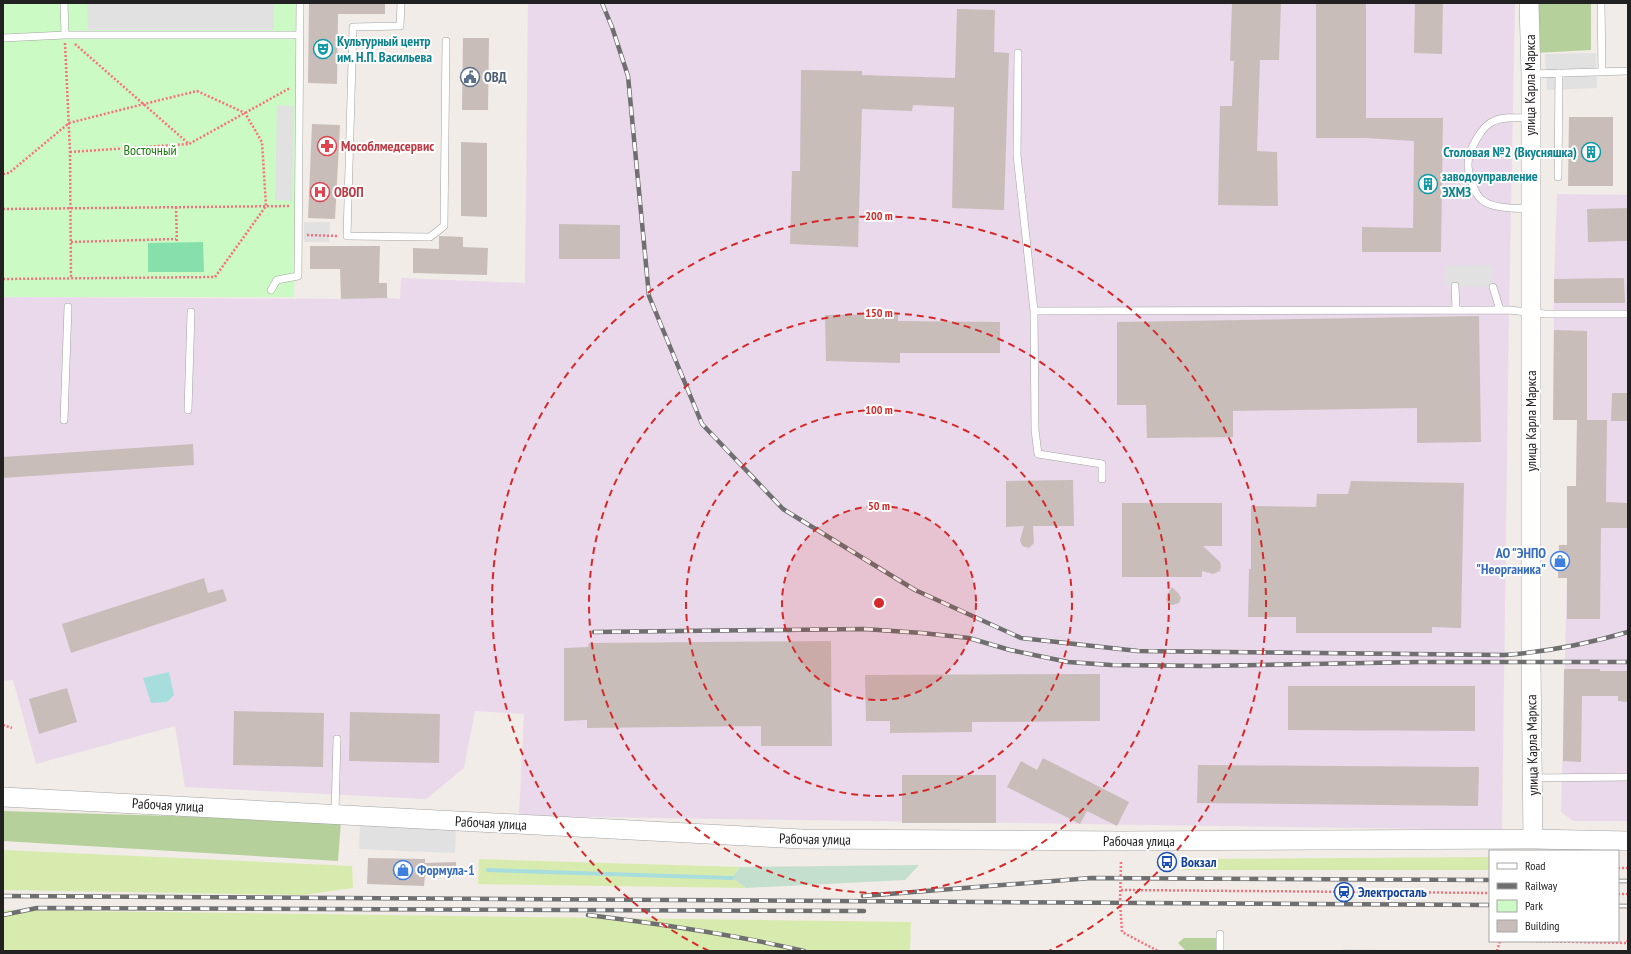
<svg xmlns="http://www.w3.org/2000/svg" width="1631" height="954" font-family="'PT Sans Narrow',sans-serif">
	<style>
		.industrial { fill: #ead9ea }
		.grass { fill: #d8ebae }
		.forest { fill: #b6d09c }
		.wetland { fill: #c4dfcd }
		.park { fill: #ccfac5 }
		.pitch { fill: #86e0ab }
		.parking { fill: #e1e1e1 }
		.water { fill: #a8ddde }
		.lines { fill: none; stroke-linecap: round; stroke-linejoin: round }
		.stream { stroke: #a8ddde; stroke-width: 4 }
		.building { fill: #c9bdba }
		.service-casing { stroke: #a2a2a2; stroke-width: 8 }
		.tertiary-casing { stroke: #a2a2a2; stroke-width: 20 }
		.path { stroke: #fa6f7c; stroke-width: 2.5; stroke-dasharray: 2 2; stroke-linecap: butt }
		.service { stroke: #fff; stroke-width: 7 }
		.tertiary { stroke: #fff; stroke-width: 19 }
		.rail-casing { stroke: #6f6f6f; stroke-width: 4.5 }
		.rail { stroke: #fff; stroke-width: 3; stroke-dasharray: 9; stroke-linecap: butt }
		.ring { fill: none; stroke: #d62828; stroke-width: 2; stroke-dasharray: 7 5 }
		.labels { text-anchor: middle; dominant-baseline: central; stroke-width: 4; stroke-linejoin: round; paint-order: stroke }
		.culture-label { font-size: 14px; font-weight: bold; fill: #0d838f; stroke: #fff; text-anchor: start }
		.service-label { font-size: 14px; font-weight: bold; fill: #4e5e75; stroke: #fff; text-anchor: start }
		.street-label { font-size: 14px; fill: #212121; stroke: #fff }
		.health-label { font-size: 14px; font-weight: bold; fill: #be3a42; stroke: #fff; text-anchor: start }
		.park-label { font-size: 14px; fill: #19820c; stroke: #fff }
		.shop-label { font-size: 14px; font-weight: bold; fill: #366cbe; stroke: #fff; text-anchor: end }
		.transit-label { font-size: 14px; font-weight: bold; fill: #164399; stroke: #fff; text-anchor: start }
		.centre { fill: #d62828; stroke: #fff; stroke-width: 2 }
		.ring-label { font-size: 12px; text-anchor: middle; font-weight: bold; fill: #d62828; stroke: #fff; stroke-width: 4; stroke-linejoin: round; paint-order: stroke }
	</style>
	<rect width="100%" height="100%" fill="#f1ece7"/>
	<path class="industrial" d="M528 3H1515L1509 310 1502 830 519 816 524 714 475 711 464 768 426 799 185 787 175 726 36 764 13 680 3 681V297L341 299 387 298 400 299 401 278 525 283Z
		M1557 194 1628 195V821H1573L1561 812 1567 578H1558L1559 545H1567L1568 486H1576L1577 420H1553L1554 279Z"/>
	<path class="grass" d="M3 850 352 866 353 888 303 895 3 890Z
		M1490 857V870H1181L1205 859Z
		M479 859 740 867 732 878 746 888 478 884Z
		M3 910 911 922 910 951H3Z"/>
	<path class="forest" d="M1532 3H1591V50L1534 53Z
		M3 811 341 821 338 861 3 841Z
		M1184 938H1217L1216 951H1186L1178 943Z"/>
	<path class="wetland" d="M919 865 905 880 746 888 732 878 740 867Z"/>
	<path class="park" d="M3 3H299L294 297H3Z"/>
	<path class="pitch" d="M203 242 204 272H148V243Z"/>
	<path class="parking" d="M87 3H274V30H88Z
		M1596 53 1597 88 1547 90 1545 54Z
		M277 105 294 106 292 201 275 200Z
		M304 222H330L329 242H304Z
		M1445 265 1492 266 1493 287 1445 286Z
		M360 825 456 829 455 853 359 849Z
		M1343 949 1461 951H1343Z"/>
	<path class="water" d="M169 672 174 695 167 702 151 703 143 678Z"/>
	<g class="lines">
		<path class="stream" d="M488 870 732 878"/>
	</g>
	<path class="building" d="M309 3H385V14H338L337 84 308 83Z
		M1232 3H1281L1279 60H1260L1257 151 1277 152 1278 206 1218 205 1220 106H1232L1234 61H1230Z
		M1316 3H1366V118H1443L1441 252H1362V227L1413 228 1414 141 1366 138H1316Z
		M1415 3H1443L1442 54 1414 53Z
		M957 9 995 10 994 52 1009 53 1004 210 952 208 954 107 913 105 912 111 862 109 858 247 790 244 792 171H800L801 70 862 71V75L955 78Z
		M463 38H489L488 110H462Z
		M1569 117H1613V186H1568Z
		M312 124 340 125 335 219 308 218Z
		M461 142 487 143V217L461 216Z
		M1628 208V241L1588 242 1587 209Z
		M559 224 620 225V259H559Z
		M439 236 463 237V247L488 248 487 275 413 273V248L439 249Z
		M310 246H380L379 283H387V298L341 299 340 269H310Z
		M1624 278 1625 303H1554V279Z
		M898 314V321L1000 322V353H900V363L826 361 825 315Z
		M1479 316 1481 442 1417 443V408L1233 411V437L1147 438 1146 405H1117V322Z
		M1554 330 1587 331V420H1553Z
		M1612 393H1628V421H1611Z
		M1577 420H1607L1606 502 1628 503V528H1601L1600 619H1567V578H1558L1559 545H1567V486H1576Z
		M193 444 194 465 3 478V457Z
		M1073 480 1074 526H1033L1034 543 1029 548 1022 546 1020 540 1024 526 1006 527V481Z
		M1351 481 1464 483 1461 628 1432 627V633H1296V617H1248L1249 569H1251V506L1316 507 1317 494H1348Z
		M1122 503H1222V546H1203L1220 562 1221 567 1220 571 1213 574 1202 571V577H1122Z
		M204 578 208 593 223 589 227 601 71 653 62 624Z
		M1172 587 1179 594 1181 598 1179 603 1173 605 1168 604 1166 600 1167 595Z
		M831 641 832 746H761V726L587 728V720L564 721V648L588 647 589 643Z
		M1564 669H1600V671H1628V702L1618 701V696H1582L1581 762 1563 761Z
		M1100 674V721L972 722V732L890 733V721H866L865 675Z
		M1288 686H1475V731L1288 730Z
		M67 688 77 722 39 734 29 699Z
		M234 711 324 713 323 767 233 765Z
		M350 712 440 714 439 763 349 761Z
		M1043 758 1129 802 1117 826 1087 811 1080 824 1007 787 1021 761 1037 770Z
		M1198 765 1479 767 1478 806 1197 803Z
		M902 775H996V823H902Z
		M368 858 425 859V863L456 862V875L425 876 424 886 367 884Z"/>
	<g class="lines">
		<g class="service-casing">
			<path id="service" d="M64 3 65 35
				M401 3 400 26 353 27 347 236 430 237 444 226 446 41
				M1601 3 1602 72
				M3 38 65 35H300
				M1018 53 1017 155 1034 311 1509 310 1545 314H1628
				M1532 74 1628 71
				M1558 177 1559 73
				M1530 209C1516 208 1493 209 1482 200 1474 194 1468 173 1468 164 1468 151 1482 125 1494 121 1504 116 1519 118 1530 118
				M1455 286 1456 310
				M1493 287 1500 310
				M271 290 277 280 298 276 300 3
				M1034 311 1035 430 1038 454 1102 464V479
				M188 410 191 312
				M64 420 68 307
				M1533 778 1628 777
				M335 813 337 739
				M1220 934V951"/>
		</g>
		<g class="tertiary-casing">
			<path id="tertiary" d="M1529 3 1531 74V662L1533 839
				M3 797 802 839 1121 841 1533 839 1628 841"/>
		</g>
		<path class="path" d="M65 43 70 152 71 279
			M75 44 189 144 290 88
			M70 152 189 144
			M3 174 9 173 69 123 144 104 197 91 245 113 262 142 266 206 215 277 3 279
			M176 207 177 243
			M3 209 291 206
			M307 235 338 236
			M71 242 176 239
			M3 725 12 728
			M1121 862 1120 903 1122 932 1158 951
			M1618 868H1628
			M1121 890 1490 893
			M1618 894H1628
			M1532 941 1627 943 1628 940
			M1497 951 1500 941"/>
		<use href="#service" class="service"/>
		<use href="#tertiary" class="tertiary"/>
		<g class="rail-casing">
			<path id="rail" d="M602 3 612 27 628 76 649 296 702 424 783 509 915 590 1021 638 1138 651 1504 655C1546 652 1587 644 1628 632
				M594 632 864 629 922 633 969 638 1010 650 1068 662 1111 665 1206 666 1420 662H1628
				M1618 881H1628
				M3 896 1490 905
				M863 896 1091 878 1490 880
				M1618 906H1628
				M3 915 37 908 864 911
				M588 915C661 924 732 934 804 951"/>
		</g>
		<use href="#rail" class="rail"/>
	</g>
	<circle cx="879" cy="603" r="97" fill="#d62828" fill-opacity=".12"/>
	<g class="ring">
		<circle cx="879" cy="603" r="97"/>
		<circle cx="879" cy="603" r="193"/>
		<circle cx="879" cy="603" r="290"/>
		<path d="M709 951A387 387 0 1 1 1049 951"/>
	</g>
	<defs>
		<g id="theatre-ring" transform="scale(1)"><circle r="9.5" fill="#fff" stroke="#0f9aa8" stroke-width="1.5"/><path d="M-5-5.5Q0-4 5-5.5V0Q5 5 0 6Q-5 5-5 0ZM-3.3-2.5H-1v1.5H-3.3ZM1-2.5H3.3v1.5H1ZM-2.8 1Q0 5.5 2.8 1Z" fill="#0f9aa8"/></g>
		<g id="civic-ring" transform="scale(1)"><circle r="9.5" fill="#fff" stroke="#5c6f8a" stroke-width="1.5"/><path d="M-.6-6.5H3V-4.5H.6V-3L4-1V1h2V6H-6V1h2V-1L-.6-3ZM-1.2 2.5V6h2.4V2.5Z" fill="#5c6f8a"/></g>
		<g id="pharmacy-ring" transform="scale(1)"><circle r="9.5" fill="#fff" stroke="#e0444e" stroke-width="1.5"/><path d="M-2-6h4v4h4v4h-4v4h-4v-4h-4v-4h4Z" fill="#e0444e"/></g>
		<g id="building-ring" transform="scale(1)"><circle r="9.5" fill="#fff" stroke="#0f9aa8" stroke-width="1.5"/><path d="M-4-6H4V6H1V3H-1V6H-4ZM-2.5-4.3h1.7v1.8h-1.7ZM.8-4.3h1.7v1.8H.8ZM-2.5-1h1.7V.8h-1.7ZM.8-1h1.7V.8H.8Z" fill="#0f9aa8"/></g>
		<g id="hospital-ring" transform="scale(1)"><circle r="9.5" fill="#fff" stroke="#e0444e" stroke-width="1.5"/><path d="M-5-5h3v3.5h4V-5h3V5h-3V1.5h-4V5h-3Z" fill="#e0444e"/></g>
		<g id="shop-ring" transform="scale(1)"><circle r="9.5" fill="#fff" stroke="#3f7fe0" stroke-width="1.5"/><path d="M-5-2.5h2.3a2.7 3.5 0 0 1 5.4 0H5L5.5 6h-11ZM-1.5-2.5h3a1.5 2.3 0 0 0-3 0Z" fill="#3f7fe0"/></g>
		<g id="bus-ring" transform="scale(1)"><circle r="9.5" fill="#fff" stroke="#1a4fb4" stroke-width="1.5"/><path d="M-5-6H5V4H4V6H2V4H-2V6H-4V4H-5ZM-3.5-4V0h7V-4ZM-3.5 1.2v1.5H-2V1.2ZM2 1.2v1.5H3.5V1.2Z" fill="#1a4fb4"/></g>
		<g id="station-ring" transform="scale(1)"><circle r="9.5" fill="#fff" stroke="#1a4fb4" stroke-width="1.5"/><path d="M-3-6H3Q5-6 5-4V2Q5 4 3 4L4.5 6H3L1.5 4h-3L-3 6H-4.5L-3 4Q-5 4-5 2V-4Q-5-6-3-6ZM-3.5-4v3h7v-3ZM-3.5 1v1.5H-2V1ZM2 1v1.5H3.5V1Z" fill="#1a4fb4"/></g>
	</defs>
	<g fill-rule="evenodd">
		<use href="#theatre-ring" x="323" y="49"/>
		<use href="#civic-ring" x="470" y="77"/>
		<use href="#pharmacy-ring" x="327" y="146"/>
		<use href="#building-ring" x="1591" y="152"/>
		<use href="#building-ring" x="1428" y="184"/>
		<use href="#hospital-ring" x="320" y="192"/>
		<use href="#shop-ring" x="1560" y="561"/>
		<use href="#bus-ring" x="1167" y="862"/>
		<use href="#shop-ring" x="403" y="870"/>
		<use href="#station-ring" x="1344" y="892"/>
	</g>
	<g class="labels">
		<g class="culture-label">
			<text x="337" y="41">Культурный центр<tspan x="337" dy="16">им. Н.П. Васильева</tspan></text>
			<text x="1577" y="152" text-anchor="end">Столовая №2 (Вкусняшка)</text>
			<text x="1442" y="176">заводоуправление<tspan x="1442" dy="16">ЭХМЗ</tspan></text>
		</g>
		<g class="service-label">
			<text x="484" y="77">ОВД</text>
		</g>
		<g class="street-label">
			<text transform="translate(1530 85) rotate(-90)">улица Карла Маркса</text>
			<text transform="translate(1531 421) rotate(-90)">улица Карла Маркса</text>
			<text transform="translate(1532 745) rotate(-91)">улица Карла Маркса</text>
			<text transform="translate(168 805) rotate(3)">Рабочая улица</text>
			<text transform="translate(491 823) rotate(3)">Рабочая улица</text>
			<text transform="translate(815 839) rotate(1)">Рабочая улица</text>
			<text x="1139" y="841">Рабочая улица</text>
		</g>
		<g class="health-label">
			<text x="341" y="146">Мособлмедсервис</text>
			<text x="334" y="192">ОВОП</text>
		</g>
		<g class="park-label">
			<text x="150" y="150">Восточный</text>
		</g>
		<g class="shop-label">
			<text x="1546" y="553">АО "ЭНПО<tspan x="1546" dy="16">"Неорганика"</tspan></text>
			<text x="417" y="870" text-anchor="start">Формула-1</text>
		</g>
		<g class="transit-label">
			<text x="1181" y="862">Вокзал</text>
			<text x="1358" y="892">Электросталь</text>
		</g>
	</g>
	<circle cx="879" cy="603" r="6" class="centre"/>
	<g class="ring-label">
		<text x="879" y="220">200 m</text>
		<text x="879" y="317">150 m</text>
		<text x="879" y="414">100 m</text>
		<text x="879" y="510">50 m</text>
	</g>
	<rect width="1631" height="954" fill="none" stroke="#212121" stroke-width="8"/>
	<rect x="1489" y="850" width="130" height="92" fill="#ffffff" stroke="#a6a6a6"/>
	<rect x="1497" y="863" width="20" height="6" fill="#ffffff" stroke="#a6a6a6"/>
	<text x="1525" y="870" font-size="12" fill="#212121">Road</text>
	<rect x="1497" y="883" width="20" height="6" fill="#6f6f6f" stroke="#a6a6a6"/>
	<text x="1525" y="890" font-size="12" fill="#212121">Railway</text>
	<rect x="1497" y="900" width="20" height="12" fill="#ccfac5" stroke="#a6a6a6"/>
	<text x="1525" y="910" font-size="12" fill="#212121">Park</text>
	<rect x="1497" y="920" width="20" height="12" fill="#c9bdba" stroke="#a6a6a6"/>
	<text x="1525" y="930" font-size="12" fill="#212121">Building</text>
</svg>
